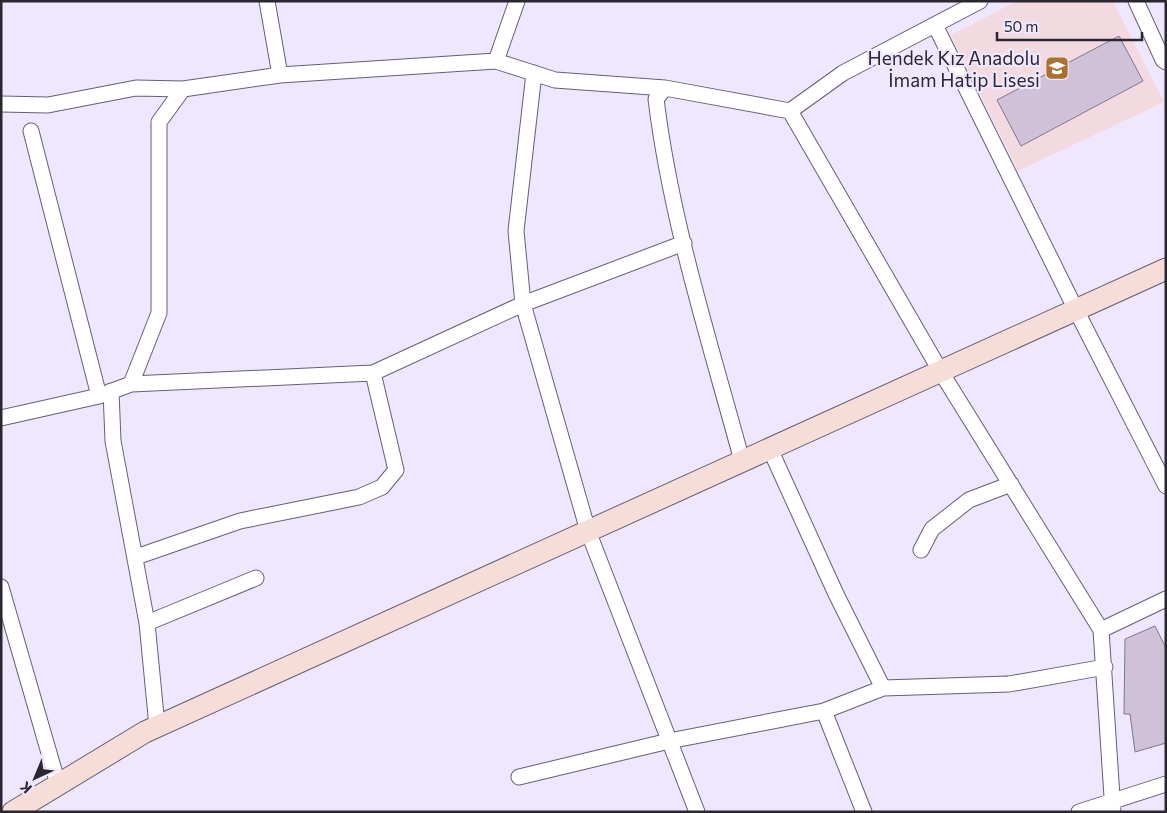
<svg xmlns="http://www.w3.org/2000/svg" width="1167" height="813" font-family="Commissioner,sans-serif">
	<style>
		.education { fill: #f3dae1 }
		.building { fill: #cfc1d7; stroke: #82768a }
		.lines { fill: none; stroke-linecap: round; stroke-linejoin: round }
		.minor-casing { stroke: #665f73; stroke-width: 17 }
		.secondary-casing { stroke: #665f73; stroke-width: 23 }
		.minor { stroke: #fff; stroke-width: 15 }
		.secondary { stroke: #f6ddd8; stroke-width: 21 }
		.labels { text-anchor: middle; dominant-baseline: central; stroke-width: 4.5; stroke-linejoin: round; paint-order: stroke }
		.poi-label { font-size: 19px; fill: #2a2730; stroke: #efe7ff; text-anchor: end }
	</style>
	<rect width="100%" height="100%" fill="#efe7ff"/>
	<path class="education" d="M1017 1H1113L1164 102 1018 171 951 35Z"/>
	<path class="building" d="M1119 36 1143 81 1021 146 997 100Z
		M1155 626 1166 648V743L1135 752 1130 714H1124L1125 639Z"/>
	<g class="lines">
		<g class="minor-casing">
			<path id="minor" d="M267 1 280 75
				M1136 1 1163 60 1166 62
				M935 25 1076 310 1166 486
				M496 61 517 1
				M665 88 656 99C671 222 710 342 742 461
				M1 104 48 105 136 88 183 89 280 75 496 61 555 80 665 88 790 111 843 73 980 1
				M790 111 941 372 1101 630 1113 812
				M31 131 99 396
				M684 243 523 304 588 531 697 812
				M131 384 159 313V122L183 89
				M111 391 113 441 147 623 157 726
				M1 418 99 396 131 384 373 373 523 304 516 231 534 73
				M770 449 836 594 883 688
				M921 550 932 529 969 500 1011 484
				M136 557 240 521 359 497 382 487 396 470 373 373
				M1 587 58 784
				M147 623 256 578
				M1101 630 1166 599
				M824 711 864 812
				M519 777 669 741 824 711 883 688 1009 684 1105 667
				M1079 812 1166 784"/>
		</g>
		<g class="secondary-casing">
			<path id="secondary" d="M13 812 145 732 1166 269"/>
		</g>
		<use href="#minor" class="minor"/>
		<use href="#secondary" class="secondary"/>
	</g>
	<defs>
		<g id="school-square" transform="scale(1.25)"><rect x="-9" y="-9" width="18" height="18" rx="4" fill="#a9702f" stroke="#efe7ff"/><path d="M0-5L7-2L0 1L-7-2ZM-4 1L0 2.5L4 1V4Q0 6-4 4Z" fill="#fff"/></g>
	</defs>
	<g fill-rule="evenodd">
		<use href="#school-square" x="1057" y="68"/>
	</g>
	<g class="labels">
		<g class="poi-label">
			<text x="1040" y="57">Hendek Kız Anadolu<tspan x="1040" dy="22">İmam Hatip Lisesi</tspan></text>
		</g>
	</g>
	<rect width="1167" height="813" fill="none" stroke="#2a2730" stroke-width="5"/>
	<g transform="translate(35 778) rotate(224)" stroke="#efe7ff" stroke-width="4" paint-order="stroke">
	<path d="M0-4L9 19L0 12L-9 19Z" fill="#2a2730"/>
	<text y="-8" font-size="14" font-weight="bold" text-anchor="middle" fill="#2a2730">K</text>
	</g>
	<path d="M997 32v8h145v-8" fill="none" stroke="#2a2730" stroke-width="2.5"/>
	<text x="1004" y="32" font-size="15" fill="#2a2730" stroke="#efe7ff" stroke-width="4" paint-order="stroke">50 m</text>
</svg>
